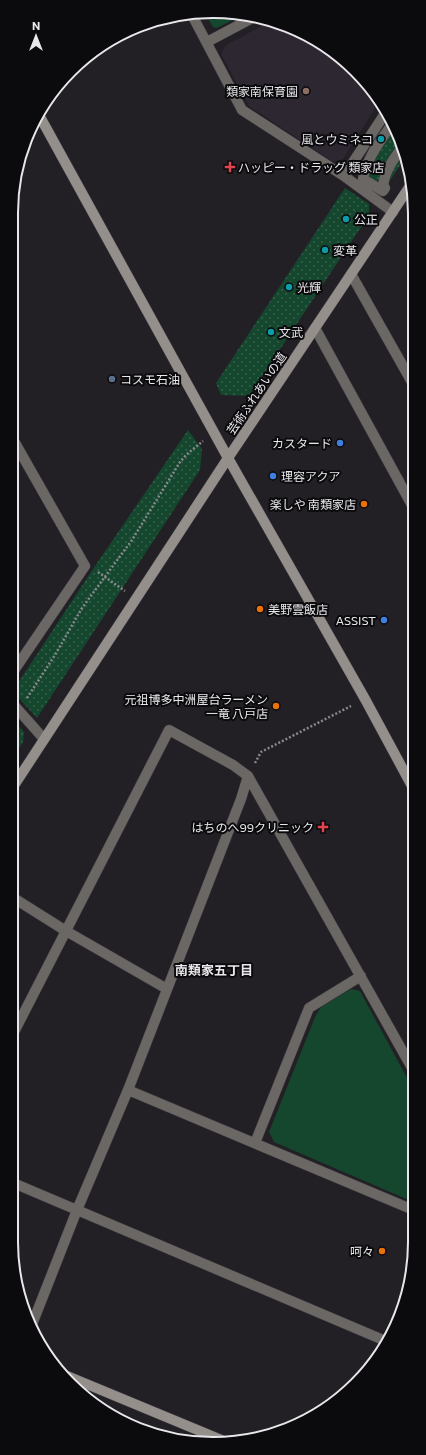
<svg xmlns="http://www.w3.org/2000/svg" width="426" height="1455" font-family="Commissioner,'Noto Sans JP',sans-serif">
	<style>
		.built { fill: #2d2732 }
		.grass { fill: url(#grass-dots) }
		.park { fill: #14472e }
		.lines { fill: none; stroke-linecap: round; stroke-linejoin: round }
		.street-casing { stroke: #3e3b41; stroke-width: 11 }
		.secondary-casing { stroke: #3e3b41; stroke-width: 11 }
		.path { stroke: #8b888d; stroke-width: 2.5; stroke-dasharray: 2 2; stroke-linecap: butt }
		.street { stroke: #6a6764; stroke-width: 10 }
		.secondary { stroke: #948f8b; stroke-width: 10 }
		.education-dot { fill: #8d6e63; stroke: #0b0a0c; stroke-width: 1.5 }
		.culture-dot { fill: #0f9aa8; stroke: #0b0a0c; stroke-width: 1.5 }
		.health-dot { fill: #e0444e; stroke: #0b0a0c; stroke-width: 1.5 }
		.service-dot { fill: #5c6f8a; stroke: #0b0a0c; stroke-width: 1.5 }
		.shop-dot { fill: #3f7fe0; stroke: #0b0a0c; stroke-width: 1.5 }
		.food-dot { fill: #e8710a; stroke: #0b0a0c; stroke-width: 1.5 }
		.labels { text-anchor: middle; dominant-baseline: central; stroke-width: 4; stroke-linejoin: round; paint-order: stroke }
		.poi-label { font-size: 12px; fill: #e9e7eb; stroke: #0b0a0c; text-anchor: end }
		.street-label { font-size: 12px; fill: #e9e7eb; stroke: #0b0a0c }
		.neighbourhood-label { font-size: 13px; font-weight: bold; fill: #e9e7eb; stroke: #0b0a0c }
		.rim { fill: none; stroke: #e9e7eb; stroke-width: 2 }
	</style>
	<defs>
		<pattern id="grass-dots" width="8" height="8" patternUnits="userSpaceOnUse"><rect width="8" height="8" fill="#14472e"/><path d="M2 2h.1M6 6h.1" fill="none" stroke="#36624c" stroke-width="1.8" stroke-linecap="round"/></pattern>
	</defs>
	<rect width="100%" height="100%" fill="#221f25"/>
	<path class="built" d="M270 21 314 38 331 52 335 60 365 80 379 102 343 159 333 162 249 106 221 54 225 46Z"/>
	<path class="grass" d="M391 118 394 124 405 158 383 191 359 177V167Z
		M345 188 369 204V215L249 396 221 395 216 383Z
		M188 430 202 449 200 470 37 718 15 694 16 686 93 569Z
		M13 720 24 732 23 742 13 758Z"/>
	<path class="park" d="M206 15H242L217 28 213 27Z
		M351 989 360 991 412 1087 411 1201 274 1142 269 1132 315 1017 321 1007Z"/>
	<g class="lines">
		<g class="street-casing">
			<path id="street" d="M192 15 242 110 344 176 393 212
				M207 42 256 16
				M393 123C381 140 367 157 363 179L383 191 385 188 383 187C384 172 393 159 402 148
				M344 176 386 112
				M351 274 413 384
				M315 328 413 507
				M13 672 85 566 14 441
				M13 704 44 739
				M12 897 66 931 167 989
				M12 1036 169 730 233 765 248 776 412 1068
				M128 1090 411 1209
				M255 1143 309 1008 361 976
				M11 1182 388 1342
				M31 1327 77 1210 128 1090 241 799 248 776"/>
		</g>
		<g class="secondary-casing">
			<path id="secondary" d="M39 115 228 458 365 699 412 786
				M13 787 228 458 412 183
				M60 1373 224 1441"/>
		</g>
		<path class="path" d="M98 572 125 591
			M27 698 55 655 82 608 132 540 180 462 186 455 203 441
			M255 763 261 752 351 706"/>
		<use href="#street" class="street"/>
		<use href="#secondary" class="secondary"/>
	</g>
	<circle class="education-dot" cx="306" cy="91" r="4"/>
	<g class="culture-dot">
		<circle cx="381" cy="139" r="4"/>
		<circle cx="346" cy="219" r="4"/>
		<circle cx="325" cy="250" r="4"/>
		<circle cx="289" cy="287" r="4"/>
		<circle cx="271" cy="332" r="4"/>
	</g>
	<g class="health-dot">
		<path d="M228 161h4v4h4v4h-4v4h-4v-4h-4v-4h4z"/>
		<path d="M321 821h4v4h4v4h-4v4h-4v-4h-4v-4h4z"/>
	</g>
	<circle class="service-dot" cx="112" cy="379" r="4"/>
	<g class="shop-dot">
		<circle cx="340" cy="443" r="4"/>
		<circle cx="273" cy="476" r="4"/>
		<circle cx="384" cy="620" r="4"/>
	</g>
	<g class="food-dot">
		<circle cx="364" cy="504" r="4"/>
		<circle cx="260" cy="609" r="4"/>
		<circle cx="276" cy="706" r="4"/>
		<circle cx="382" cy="1251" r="4"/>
	</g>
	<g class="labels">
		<g class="poi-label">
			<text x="298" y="91">類家南保育園</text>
			<text x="373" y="139">風とウミネコ</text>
			<text x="238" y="167" text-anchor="start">ハッピー・ドラッグ 類家店</text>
			<text x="354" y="219" text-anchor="start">公正</text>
			<text x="333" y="250" text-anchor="start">変革</text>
			<text x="297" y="287" text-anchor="start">光輝</text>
			<text x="279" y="332" text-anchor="start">文武</text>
			<text x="120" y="379" text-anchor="start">コスモ石油</text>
			<text x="332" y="443">カスタード</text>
			<text x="281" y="476" text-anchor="start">理容アクア</text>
			<text x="356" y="504">楽しや 南類家店</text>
			<text x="268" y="609" text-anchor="start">美野雲飯店</text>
			<text x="376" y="620">ASSIST</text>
			<text x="268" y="699">元祖博多中洲屋台ラーメン<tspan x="268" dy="14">一竜 八戸店</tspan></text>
			<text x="314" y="827">はちのへ99クリニック</text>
			<text x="374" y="1251">呵々</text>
		</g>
		<g class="street-label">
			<text transform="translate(256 393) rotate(-56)">芸術ふれあいの道</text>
		</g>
		<g class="neighbourhood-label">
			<text x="214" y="970">南類家五丁目</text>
		</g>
	</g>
	<path d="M0 0H426V1455H0ZM213 18H213A195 195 0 0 1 408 213V1242A195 195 0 0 1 213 1437H213A195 195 0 0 1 18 1242V213A195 195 0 0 1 213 18Z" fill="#0b0a0c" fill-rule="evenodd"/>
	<path class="rim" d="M213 18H213A195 195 0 0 1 408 213V1242A195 195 0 0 1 213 1437H213A195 195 0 0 1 18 1242V213A195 195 0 0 1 213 18Z"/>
	<g transform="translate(36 36)" stroke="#0b0a0c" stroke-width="3" paint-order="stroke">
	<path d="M0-3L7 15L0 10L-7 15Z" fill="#e9e7eb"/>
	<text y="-6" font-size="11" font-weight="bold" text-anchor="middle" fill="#e9e7eb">N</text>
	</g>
</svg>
